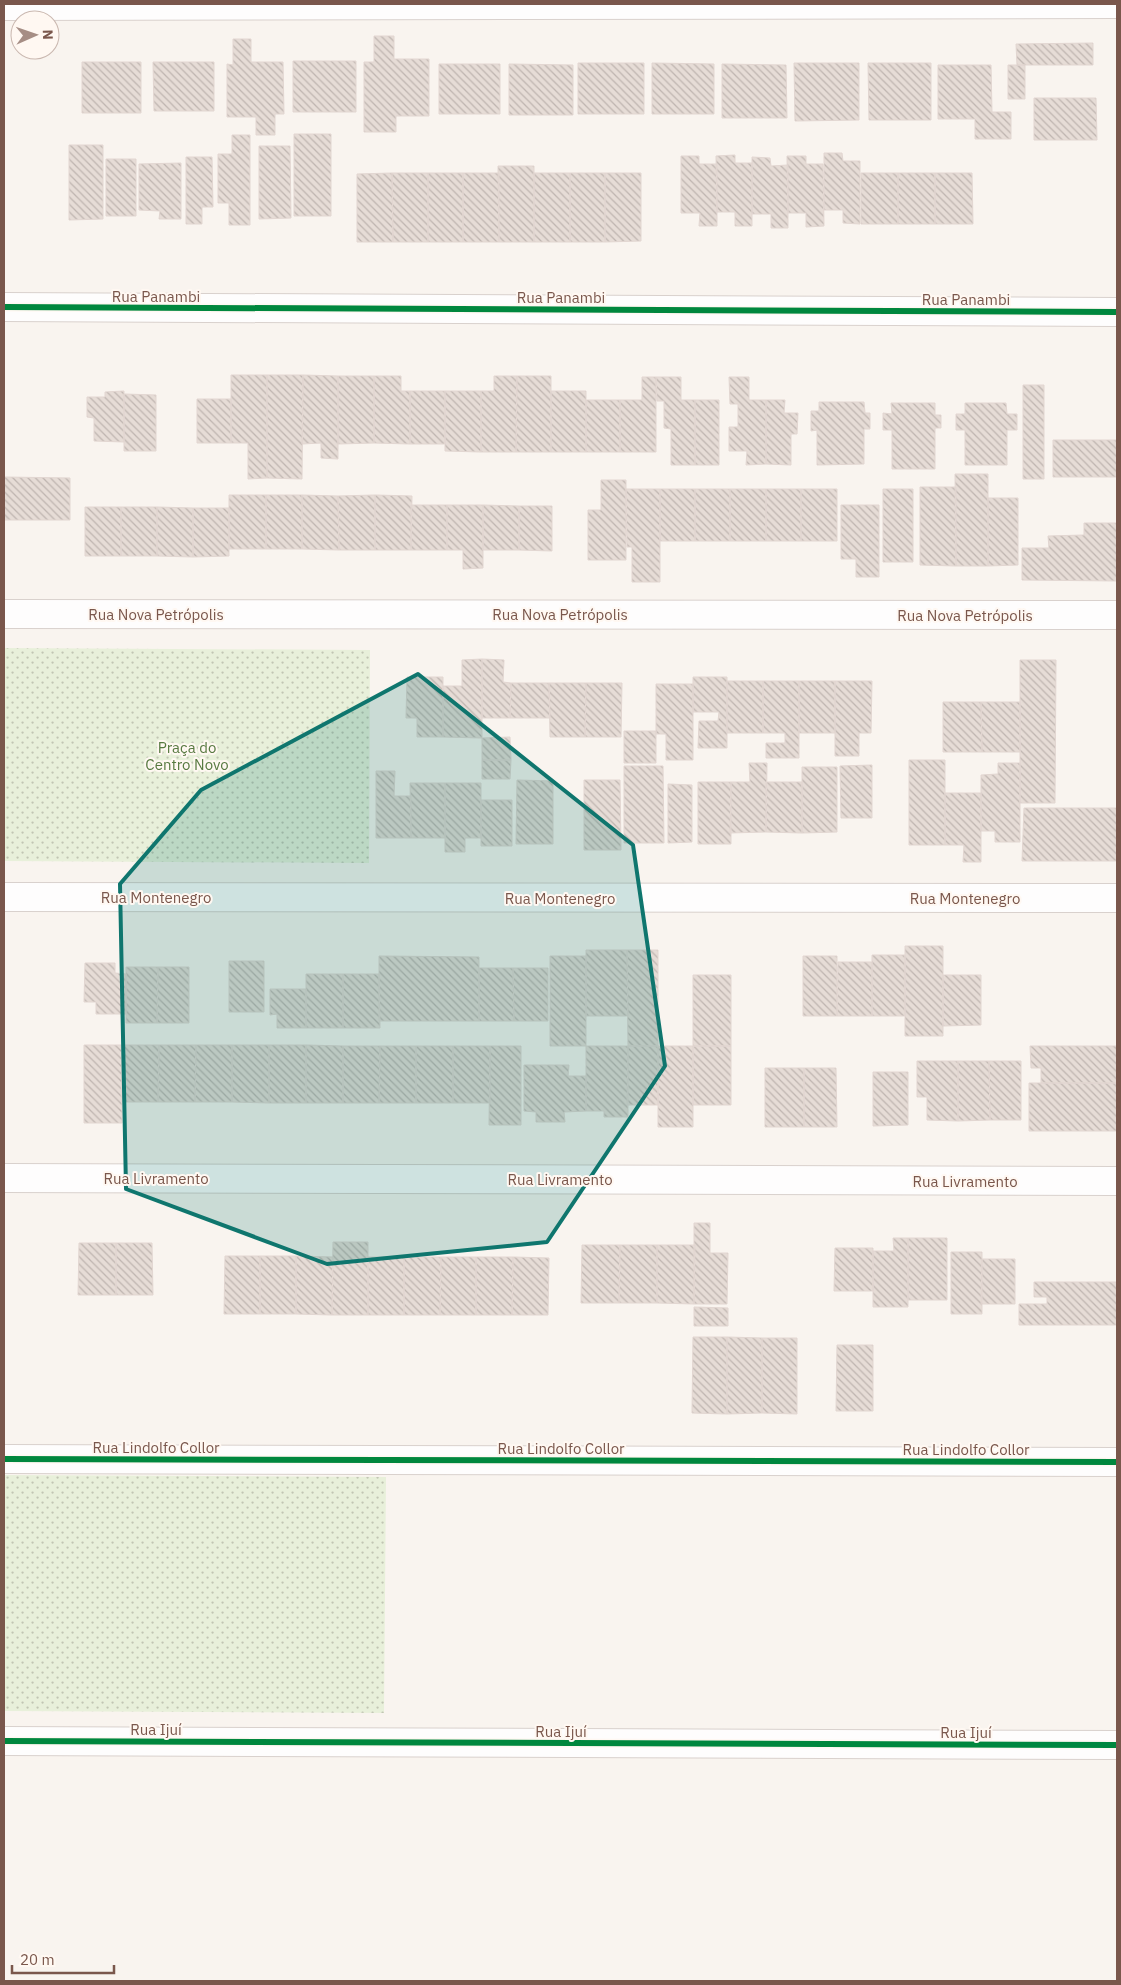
<svg xmlns="http://www.w3.org/2000/svg" width="1121" height="1985" font-family="'IBM Plex Sans',sans-serif">
	<style>
		.park { fill: url(#park-dots) }
		.building { fill: url(#building-back-hatch); stroke: #e2d6d1 }
		.lines { fill: none; stroke-linecap: round; stroke-linejoin: round }
		.minor-casing { stroke: #d9d1cd; stroke-width: 30 }
		.minor { stroke: #fefdfd; stroke-width: 28 }
		.cycleway-casing { stroke: #fff8f2; stroke-width: 9 }
		.cycleway { stroke: #00873e; stroke-width: 6 }
		.marked { fill: #0f766e; fill-opacity: 0.2; stroke: #0f766e; stroke-width: 4; stroke-linejoin: round }
		.labels { text-anchor: middle; dominant-baseline: central; stroke-width: 4; stroke-linejoin: round; paint-order: stroke }
		.street-label { font-size: 15px; fill: #7a574c; stroke: #fff8f2 }
		.park-label { font-size: 15px; fill: #587a41; stroke: #fff8f2 }
	</style>
	<defs>
		<pattern id="park-dots" width="8" height="8" patternUnits="userSpaceOnUse" patternTransform="scale(1.25)"><rect width="8" height="8" fill="#e8f0da"/><path d="M2 2h.1M6 6h.1" fill="none" stroke="#c1c5b3" stroke-width="1.8" stroke-linecap="round"/></pattern>
		<pattern id="building-back-hatch" width="6" height="6" patternUnits="userSpaceOnUse" patternTransform="scale(1.25)"><rect width="6" height="6" fill="#e6dcd6"/><path d="M-1 5l2 2M0 0l6 6M5-1l2 2" fill="none" stroke="#bfb5b0"/></pattern>
	</defs>
	<rect width="100%" height="100%" fill="#f9f4ef"/>
	<path class="park" d="M4 648 370 650 369 863 4 861Z
		M4 1475 386 1477 384 1713 4 1711Z"/>
	<path class="building" d="M374 36H394V59H429V116H396V132H364V62H374Z
		M233 39H251V62H283L284 114H275V135H256V117H227V64L233 65Z
		M1093 43V65H1017L1016 44Z
		M293 61H356V112H293Z
		M82 62H141V113H82Z
		M153 62H214V111H154Z
		M578 63H644V114H578Z
		M652 63 714 64V114H652Z
		M794 63H859V120L795 121Z
		M868 63H931V120H869Z
		M439 64H500V114H439Z
		M509 64 573 65V115H509Z
		M722 64 786 65 787 118H722Z
		M938 65H991L992 112H1011V139H975V119H938Z
		M1008 65H1025V99H1008Z
		M1034 98H1096L1097 140H1034Z
		M294 134H331V216H294Z
		M232 135H250V225H229V203H218V154H232Z
		M69 145H103V219L69 220Z
		M259 146H290L291 218 259 219Z
		M824 153H842L843 161H860V224L843 223V210H824Z
		M735 155V163H752V226H735V212H717L716 156Z
		M681 156H699V164H717V226H699L700 213H681Z
		M787 156H806V164H823L824 226 806 227V213H788Z
		M186 157H212L213 207H202V224H186Z
		M752 157 770 158 771 166 788 165V228H771V214H752Z
		M106 159H136V216H106Z
		M181 163V219H159L160 211 139 210V164Z
		M498 166H534V242H499Z
		M392 173H428V242H393Z
		M392 173 393 242H357V174Z
		M428 173H463V242H428Z
		M463 173H499V242H463Z
		M534 173H570V242H534Z
		M570 173H605V242H570Z
		M605 173H641V241L605 242Z
		M861 173H898V224H861Z
		M898 173H935V224H898Z
		M935 173H972L973 224H935Z
		M231 375H267V478L248 479V443H231Z
		M267 375H303L302 479 267 478Z
		M303 375 338 376V459L321 458V443L302 444Z
		M338 376H374V443L338 444Z
		M374 376H401V391H410V444L374 443Z
		M494 376H517L516 452H481V391H494Z
		M517 376H551V452H516Z
		M642 377H656V452H620V400H642Z
		M656 377H681V400H695V465H671V429L664 428V401H657Z
		M729 377H749V400H766V464L746 465 747 451H729V427H738V404H730Z
		M1023 385H1044V479H1023Z
		M124 391V442L94 441V418L87 417V397H105V392Z
		M410 391H445V444H410Z
		M445 391H481V452L445 451Z
		M551 391H586V452H551Z
		M124 394 156 395V451H124Z
		M197 399H231V443H197Z
		M586 400H620V452H586Z
		M695 400H719V465H695Z
		M766 400H785L784 413H798L797 434H791V465L766 464Z
		M819 402H864L865 413H870V429H864V464L817 465V430L811 431V411H819Z
		M891 403H935V415H941V428H935V469H892V430H883V413L892 414Z
		M965 403H1006L1007 414H1017V430H1007V465H965V430H956V414H965Z
		M1053 440H1117V477H1053Z
		M955 474H988V566H956Z
		M4 477 70 478V520H4Z
		M601 480H626V560H588V510H601Z
		M920 487H956V566L920 565Z
		M626 489H660V582H632V547H627Z
		M660 489H695V541H660Z
		M695 489H730V541H695Z
		M730 489H766V541H730Z
		M766 489H801V541H766Z
		M801 489H837V541H801Z
		M883 489H913V562H883Z
		M229 495H266V549H229Z
		M266 495H302V549H266Z
		M302 495 338 496 339 550 302 549Z
		M375 495 412 496 411 550H375Z
		M375 495V550H339L338 496Z
		M988 498H1018V565L988 566Z
		M411 505H447V550H411Z
		M447 505H483V568L463 569V550H447Z
		M483 505 519 506V550H483Z
		M841 505H879V577H856V559H841Z
		M519 506H552V551L519 550Z
		M85 507H121V556H85Z
		M121 507H157V556H121Z
		M157 507 193 508V557L157 556Z
		M193 508H229V556L193 557Z
		M1084 523H1117V581L1022 580V548H1049L1048 536 1084 535Z
		M482 659 504 660 503 682 511 683 510 718H482Z
		M482 659V738L443 737V686H462V660Z
		M1020 660H1056L1055 803H1020Z
		M407 677H443V737H417V718H406Z
		M693 677H727V748H698L699 721H718L719 712H693Z
		M727 681H763V733H727Z
		M763 681H799V758H766V743H785V733H763Z
		M799 681H835V733H799Z
		M835 681H872L871 733H859V756H835Z
		M511 683H549L550 718H510Z
		M549 683H586L585 737H550Z
		M586 683H622L621 737H585Z
		M656 684H693V760H666V734H656Z
		M943 702H981L982 752H943Z
		M981 702H1020V752H982Z
		M624 731H656V763H624Z
		M510 737 511 760H482V738Z
		M482 760H511L510 779H482Z
		M909 760H945V845H909Z
		M749 763H767L766 832 730 833 731 782H750Z
		M998 763H1020V842H995V831H981V775L998 774Z
		M872 765V818H841L840 766Z
		M624 766H663L664 843H624Z
		M802 767H837V832L802 833Z
		M376 771H395L394 796H411V838H376Z
		M517 780 553 781V844H516Z
		M584 780H620L621 850H584Z
		M698 782H731V844H698Z
		M766 782H802V833L766 832Z
		M410 783H445V838H411Z
		M445 783H481V838H465V852H445Z
		M668 784 692 785V842L668 843Z
		M945 793H981V862H963L964 845H945Z
		M481 800H512V846H481Z
		M1024 808H1117V861H1022Z
		M905 946H943V1036H905Z
		M586 950H627L628 1016H586Z
		M627 950H658V1046H628Z
		M872 955H905V1016H872Z
		M379 956 479 957V1021H379Z
		M550 956H586V1046H550Z
		M803 956H837V1016H803Z
		M229 961H264V1012H229Z
		M838 962H872V1016H837Z
		M85 963H115V973L126 974V1014H96V1002H84Z
		M126 967H158L157 1023H126Z
		M158 967H189V1023H157Z
		M479 968H513L514 1021H479Z
		M513 968H548V1021H514Z
		M306 974H343V1028H306Z
		M343 974H379L380 1028H343Z
		M693 975H731V1046H693Z
		M943 975H981V1025L943 1026Z
		M270 989H306V1028H277V1014L270 1015Z
		M84 1045H122V1123H84Z
		M122 1045H159L158 1102H121Z
		M159 1045H196L195 1102H158Z
		M196 1045H232V1102H195Z
		M232 1045H269V1103L232 1102Z
		M269 1045H306V1103H269Z
		M306 1045 343 1046V1103H306Z
		M343 1046H380L379 1103H343Z
		M380 1046H416V1103H379Z
		M416 1046H453V1103H416Z
		M453 1046H490V1103H453Z
		M490 1046H521V1125H489Z
		M586 1046H628V1117H604V1111H586Z
		M628 1046H658V1105H627Z
		M658 1046H693V1127H658Z
		M693 1046H731V1105H693Z
		M1030 1046H1117V1083H1041V1068H1031Z
		M917 1061H958V1121L927 1120V1097H917Z
		M958 1061H989L990 1120 958 1121Z
		M989 1061H1021V1120H990Z
		M524 1065H569L568 1076H586V1111L564 1112 565 1122H536V1112L524 1111Z
		M765 1068H804V1127H765Z
		M804 1068H836L837 1127H804Z
		M873 1072H908V1125L873 1126Z
		M1029 1083H1117V1131H1029Z
		M694 1223H710V1253H728L727 1304H694Z
		M893 1238H908V1307H873V1251H894Z
		M908 1238H947V1300H908Z
		M333 1242H368V1315H332Z
		M79 1243H116V1295H78Z
		M116 1243H152L153 1295H116Z
		M582 1245H620L619 1303H581Z
		M620 1245H657V1303H619Z
		M657 1245H695L694 1304 657 1303Z
		M835 1248H873V1291H834Z
		M951 1252H982V1314H951Z
		M225 1256H260V1314H224Z
		M260 1256H296V1314H260Z
		M296 1256 333 1257 332 1315 296 1314Z
		M368 1257H404V1315H368Z
		M404 1257H441L440 1315H404Z
		M441 1257H476V1315H440Z
		M476 1257H513L512 1315H476Z
		M513 1257 549 1258 548 1315H512Z
		M982 1259H1015V1304H981Z
		M1034 1282H1117V1325H1019V1304H1047V1297H1034Z
		M694 1307 728 1308V1326H694Z
		M693 1337H727V1414L692 1413Z
		M727 1337 762 1338V1413L727 1414Z
		M762 1338H797V1414L762 1413Z
		M837 1345H873V1411H836Z"/>
	<g class="lines">
		<g class="minor-casing">
			<path id="minor" d="M4 6 1117 4
				M4 307 1117 312
				M4 614 1117 615
				M4 897 1117 898
				M4 1178 1117 1181
				M4 1459 1117 1462
				M4 1741 1117 1745"/>
		</g>
		<use href="#minor" class="minor"/>
		<g class="cycleway-casing">
			<path id="cycleway" d="M4 307 1117 312
				M4 1459 1117 1462
				M4 1741 1117 1745"/>
		</g>
		<use href="#cycleway" class="cycleway"/>
	</g>
	<path class="marked" d="M418 674 633 845 665 1066 547 1242 327 1264 126 1189 120 884 201 790Z"/>
	<g class="labels">
		<g class="street-label">
			<text x="156" y="296">Rua Panambi</text>
			<text x="561" y="297">Rua Panambi</text>
			<text x="966" y="299">Rua Panambi</text>
			<text x="156" y="614">Rua Nova Petrópolis</text>
			<text x="560" y="614">Rua Nova Petrópolis</text>
			<text x="965" y="615">Rua Nova Petrópolis</text>
			<text x="156" y="897">Rua Montenegro</text>
			<text x="560" y="898">Rua Montenegro</text>
			<text x="965" y="898">Rua Montenegro</text>
			<text x="156" y="1178">Rua Livramento</text>
			<text x="560" y="1179">Rua Livramento</text>
			<text x="965" y="1181">Rua Livramento</text>
			<text x="156" y="1447">Rua Lindolfo Collor</text>
			<text x="561" y="1448">Rua Lindolfo Collor</text>
			<text x="966" y="1449">Rua Lindolfo Collor</text>
			<text x="156" y="1729">Rua Ijuí</text>
			<text x="561" y="1731">Rua Ijuí</text>
			<text x="966" y="1732">Rua Ijuí</text>
		</g>
		<g class="park-label">
			<text x="187" y="747">Praça do<tspan x="187" dy="17">Centro Novo</tspan></text>
		</g>
	</g>
	<rect width="1121" height="1985" fill="none" stroke="#7a574c" stroke-width="10"/>
	<g transform="translate(35 35) rotate(88)"><circle r="24" fill="#fff8f2" stroke="#cab8b0"/>
	<path d="M0-4L9 19L0 12L-9 19Z" fill="#a68e85"/>
	<text y="-8" font-size="14" font-weight="bold" text-anchor="middle" fill="#7a574c">N</text>
	</g>
	<path d="M12 1965v8h102v-8" fill="none" stroke="#7a574c" stroke-width="2.5"/>
	<text x="20" y="1965" font-size="15" fill="#7a574c" stroke="#fff8f2" stroke-width="4" paint-order="stroke">20 m</text>
</svg>
